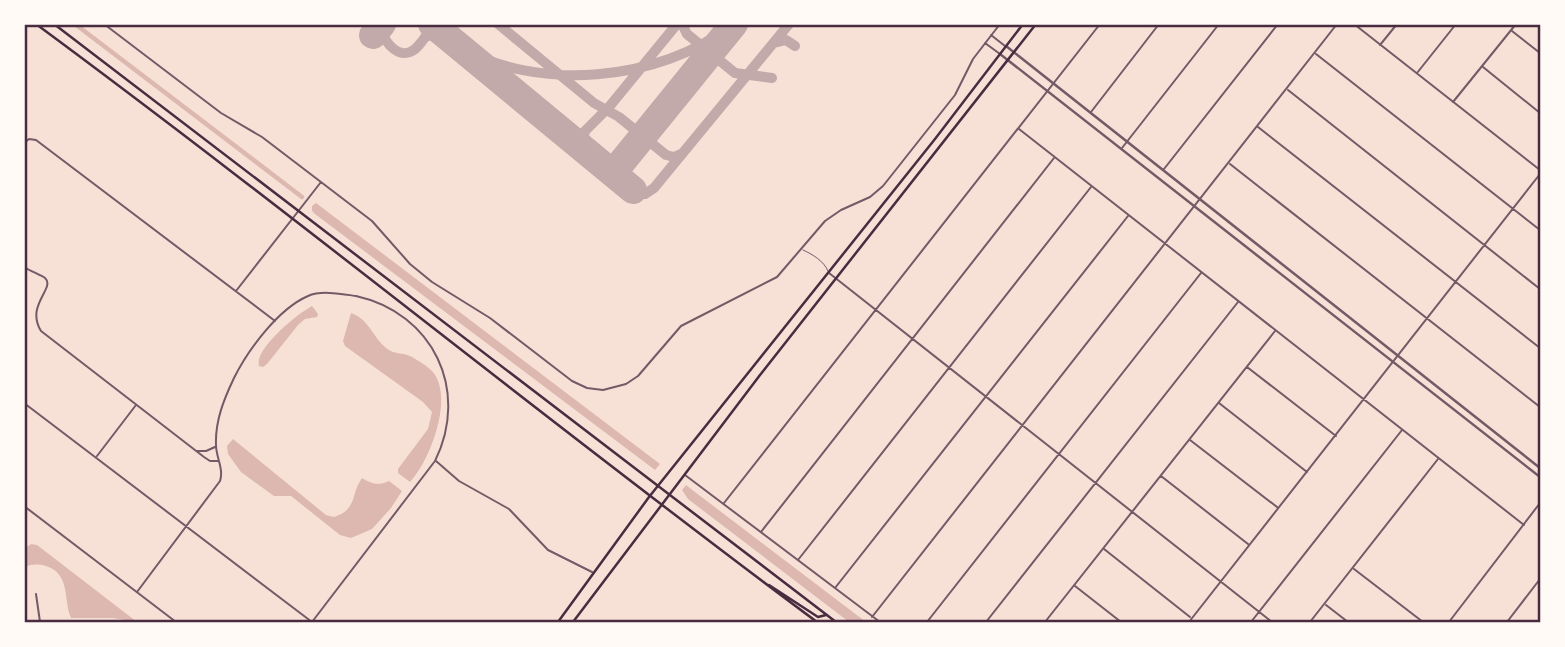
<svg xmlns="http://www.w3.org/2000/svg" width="1565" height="647" font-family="'PT Sans Narrow',sans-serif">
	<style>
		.water { fill: #dcb8b0 }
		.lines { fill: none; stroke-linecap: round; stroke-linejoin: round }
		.canal { stroke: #dcb8b0; stroke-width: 4.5 }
		.taxiway { stroke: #c3aaaa; stroke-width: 10 }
		.runway { stroke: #c3aaaa; stroke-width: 28 }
		.service { stroke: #755966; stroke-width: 1 }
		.minor { stroke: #755966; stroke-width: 2 }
		.tertiary { stroke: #755966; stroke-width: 2.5 }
		.secondary { stroke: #4a2c40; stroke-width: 2.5 }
		.primary { stroke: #4a2c40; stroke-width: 2.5 }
		.neatline { fill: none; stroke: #4a2c40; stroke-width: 2.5 }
	</style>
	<rect width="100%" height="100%" fill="#f7e1d7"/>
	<path class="water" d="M316 203 660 464 655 470 315 214 312 211V206Z
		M312 306 318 314 317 317 305 319 298 325 267 364 263 367 259 366C254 349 297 314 312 306Z
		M351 313C371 320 373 340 389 350 395 354 403 353 410 356 416 359 427 366 432 371 455 396 430 461 410 482L398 473V469L428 429 432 412 423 402 345 346 343 341Z
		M233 439 326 515 334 517C358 509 350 495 362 478 372 484 378 486 389 481L402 491 391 508 372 529 351 538 340 535 291 496H274L241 472 228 454 227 446Z
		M686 485 695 492 866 622H849L688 499 682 490Z
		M31 544 37 545 137 622 113 618H71C63 600 71 574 46 566 39 564 32 564 25 567V548Z"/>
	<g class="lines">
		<path class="canal" d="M75 24 302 197"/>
		<path class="taxiway" d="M366 24 373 26 381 24
			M382 24C379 37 396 58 410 52 416 50 419 45 423 40 427 35 428 32 428 24
			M498 24 594 103 619 117 666 155 674 157 683 153
			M682 24 687 34 735 73 772 78
			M426 37 435 32 444 35
			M774 43 786 40 795 46
			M457 45C535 93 661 82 733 24
			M585 132 581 144 590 154
			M570 138 583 133 609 107 677 24
			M633 190 645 194 654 188 789 24"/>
		<path class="runway" d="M432 24 633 190
			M373 35 382 24
			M613 173 734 24"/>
		<path class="service" d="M803 250C812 254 824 261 828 271"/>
		<path class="minor" d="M104 24 221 113 262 137 372 221 410 264 432 282 490 318 572 381 587 388 603 390 626 384 638 376 681 326 777 277 825 221 841 210 870 197 883 186 955 95 973 59 1000 24
			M1354 24 1540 170
			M1512 31 1540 53
			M991 35 1005 46
			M985 43 1000 54
			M1380 45 1397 24
			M1316 54 1540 230
			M1483 67 1540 113
			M1417 73 1456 24
			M1288 90 1540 289
			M1453 102 1516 24
			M1091 112 1159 24
			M1258 127 1540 348
			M1019 129 1524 525
			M24 143 29 139 36 140 275 321
			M1122 148 1219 24
			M1230 164 1540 407
			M1164 169 1278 24
			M24 267C30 271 41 275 45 278 56 288 25 305 41 331L204 457 210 461H218
			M829 273 1272 622
			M236 291 321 182
			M1247 367 1336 436
			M24 403 312 622
			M1219 403 1307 472
			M1190 440 1277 507
			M197 451H206L215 447
			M97 456 136 405
			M436 461 459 481 509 509 548 550 592 572
			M685 475 880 622
			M1161 476 1248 544
			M724 503 1100 24
			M24 506 176 622
			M761 532 1054 158
			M1104 549 1190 617
			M798 560 1091 187
			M1354 569 1423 622
			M1075 586 1121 622
			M835 588 1128 216
			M137 592 220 481C224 469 216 457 216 445 215 421 224 399 234 378 248 350 278 309 308 296 321 290 342 294 356 296 433 313 470 390 435 461L312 622
			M36 594 40 622
			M1326 605 1348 622
			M872 617 1337 24
			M927 622 1201 273
			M986 622 1238 302
			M1045 622 1275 331
			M1189 622 1540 174
			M1251 622 1402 430
			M1310 622 1438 459
			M1449 622 1540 503
			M1507 622 1540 579"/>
		<path class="tertiary" d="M1006 46 1540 468
			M1000 54 1540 477"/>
		<path class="secondary" d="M558 622 649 497 935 139 1023 24
			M573 622 760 375 1036 24"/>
		<path class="primary" d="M36 24C300 219 554 427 817 622
			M54 24 836 622
			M769 585 818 617 826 615"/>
	</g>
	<rect width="1565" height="647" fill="none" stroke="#fffaf5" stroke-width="52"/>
	<rect x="26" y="26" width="1513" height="595" class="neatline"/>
</svg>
